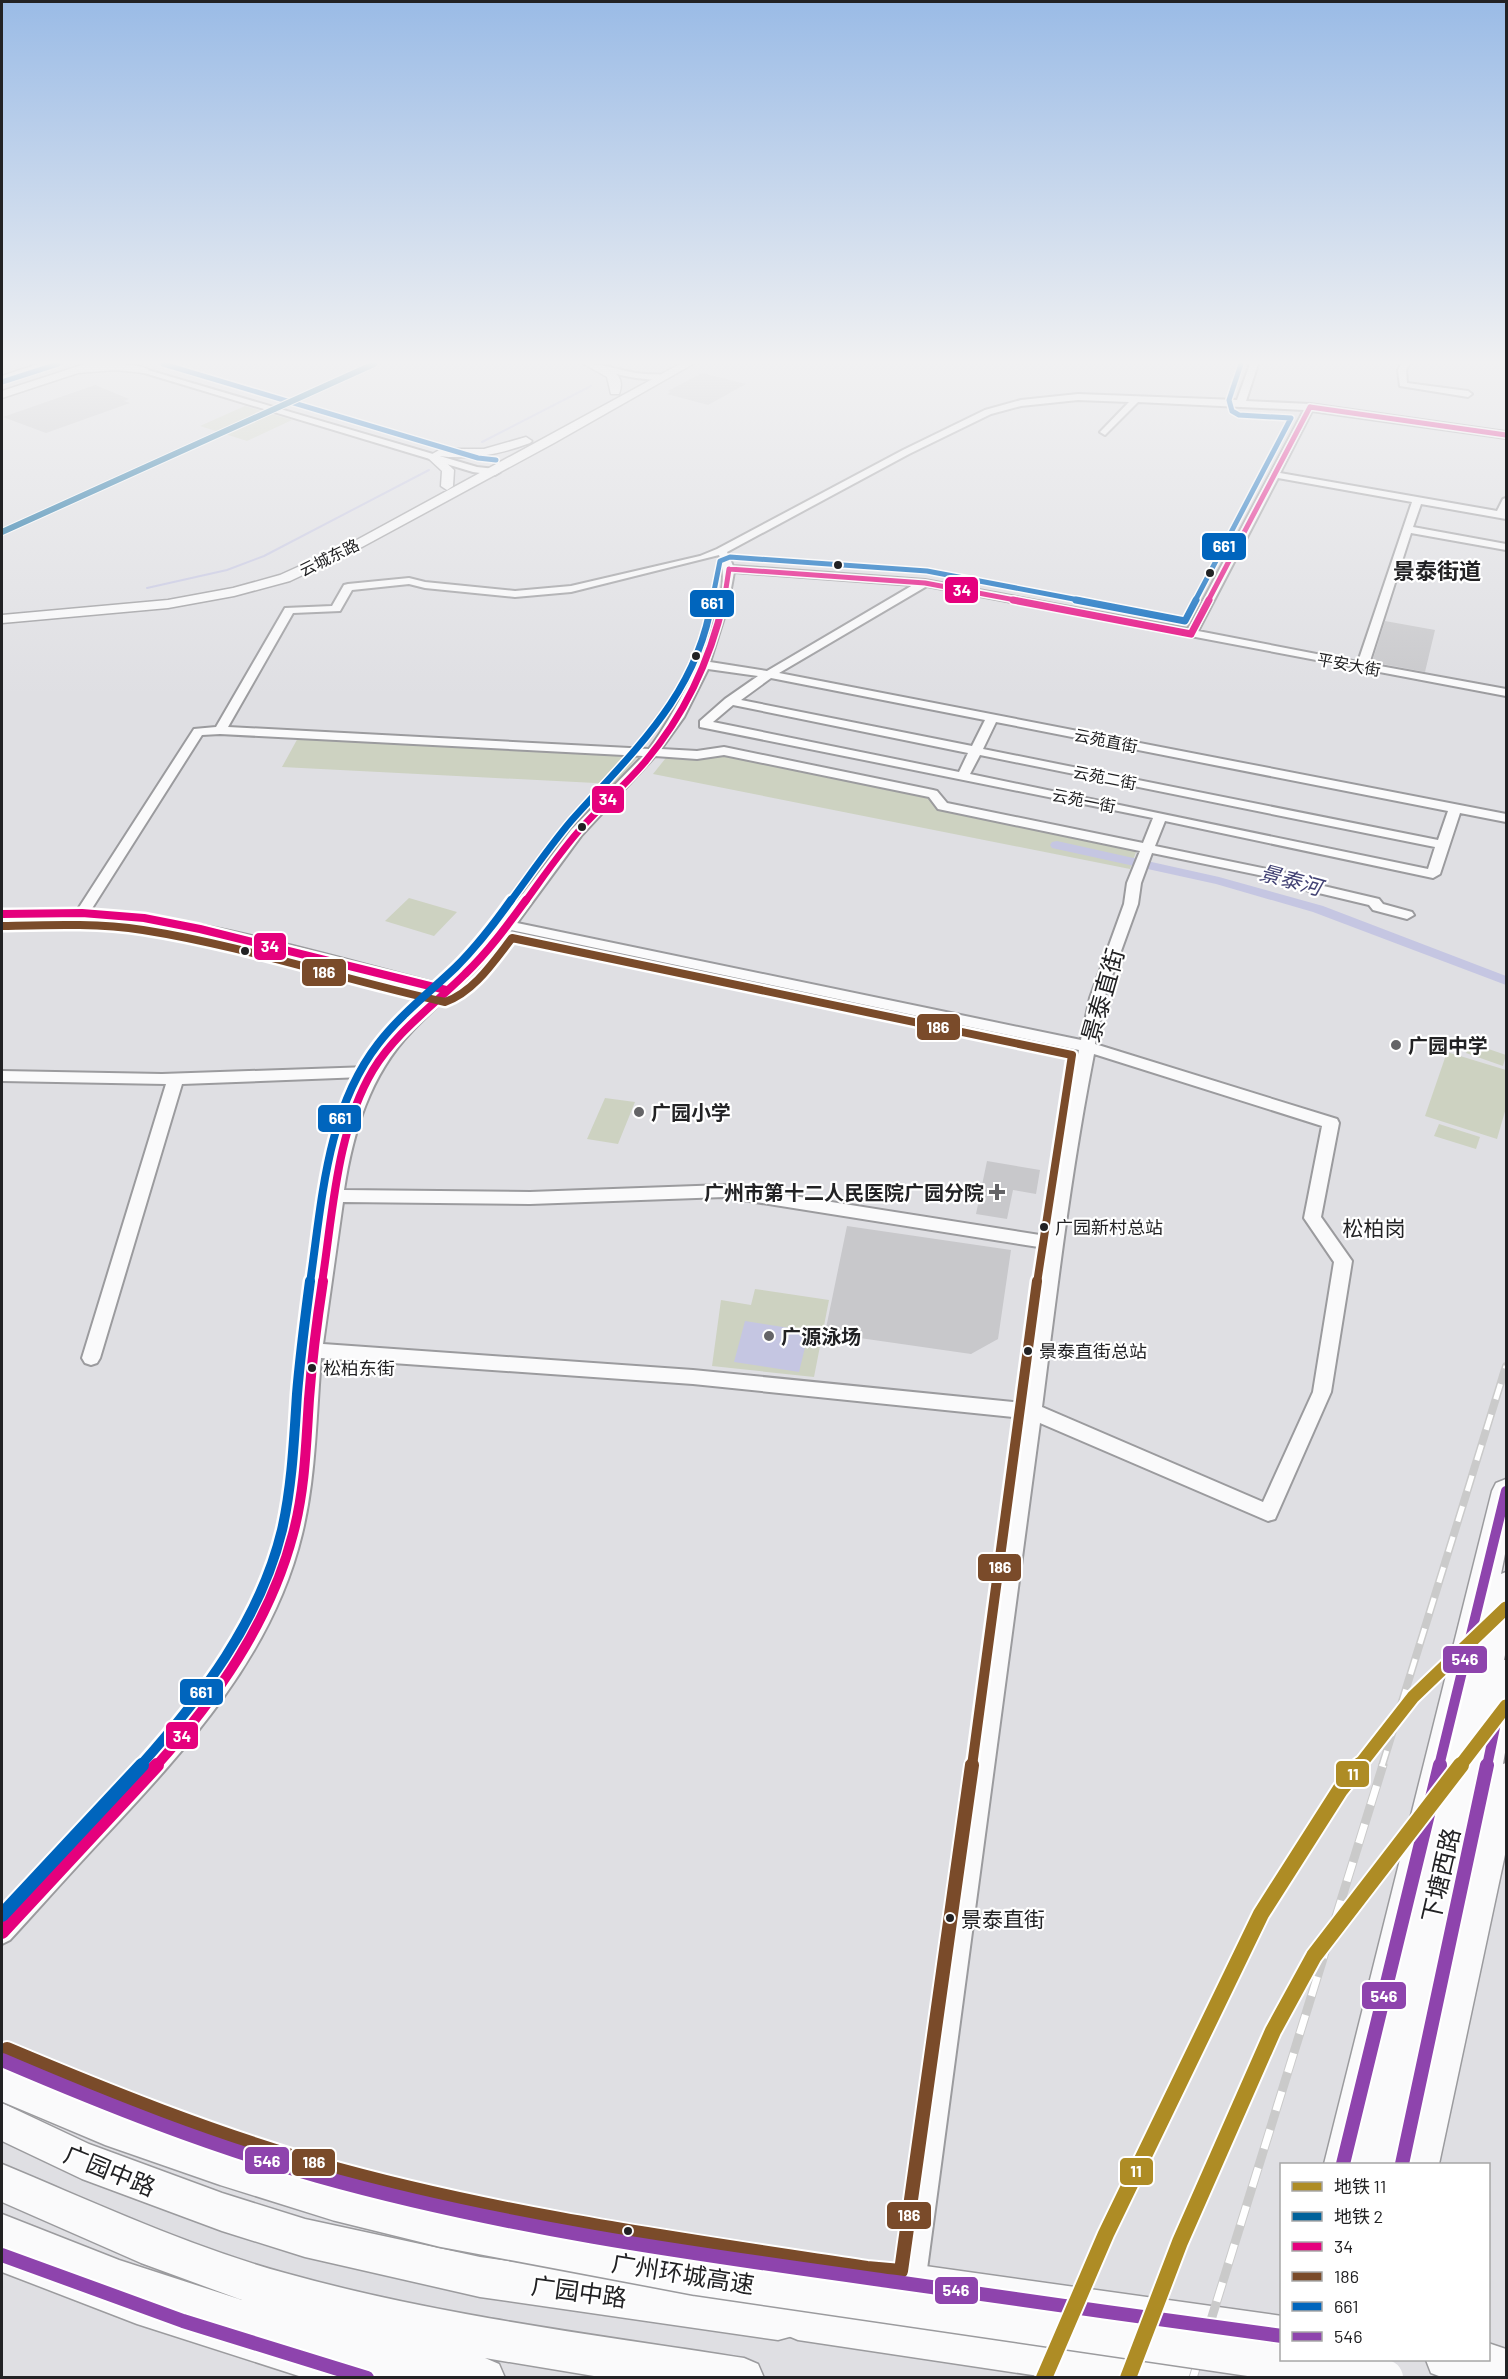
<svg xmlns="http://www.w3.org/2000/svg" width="1508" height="2379" font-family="Barlow,'Noto Sans SC',sans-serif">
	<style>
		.green { fill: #cdd2c1 }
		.water { fill: #c5c6e2 }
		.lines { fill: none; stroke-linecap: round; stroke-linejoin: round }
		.stream { stroke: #c5c6e2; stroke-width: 2 }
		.canal { fill: #c5c6e2; fill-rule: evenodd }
		.building { fill: #c8c8cb }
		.minor-casing { stroke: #9b9b9e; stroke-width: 4 }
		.major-casing { stroke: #9b9b9e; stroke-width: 3 }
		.highway-casing { stroke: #9b9b9e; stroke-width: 3 }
		.minor { fill: #fafafb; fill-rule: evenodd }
		.major { fill: #fafafb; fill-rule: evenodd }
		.highway { fill: #fafafb; fill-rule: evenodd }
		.rail-far1-casing { stroke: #cacaca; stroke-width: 8 }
		.rail-casing { stroke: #cacaca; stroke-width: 9 }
		.rail-far1 { stroke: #fff; stroke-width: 5; stroke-dasharray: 16; stroke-linecap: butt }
		.rail { stroke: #fff; stroke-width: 7; stroke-dasharray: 20; stroke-linecap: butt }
		.highway-bridge-casing { stroke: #9b9b9e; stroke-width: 39; stroke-linecap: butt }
		.highway-bridge { stroke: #fafafb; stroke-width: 36 }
		.bus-1-far4-casing { stroke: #fff; stroke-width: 8 }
		.bus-1-far3-casing { stroke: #fff; stroke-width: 10 }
		.bus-1-far2-casing { stroke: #fff; stroke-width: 13 }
		.bus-1-far1-casing { stroke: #fff; stroke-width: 15 }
		.bus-1-casing { stroke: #fff; stroke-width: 18 }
		.bus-2-far2-casing { stroke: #fff; stroke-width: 13 }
		.bus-2-far1-casing { stroke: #fff; stroke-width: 15 }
		.bus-2-casing { stroke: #fff; stroke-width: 18 }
		.bus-3-far4-casing { stroke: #fff; stroke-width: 8 }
		.bus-3-far3-casing { stroke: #fff; stroke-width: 10 }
		.bus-3-far2-casing { stroke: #fff; stroke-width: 13 }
		.bus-3-far1-casing { stroke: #fff; stroke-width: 15 }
		.bus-3-casing { stroke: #fff; stroke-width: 18 }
		.bus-4-far1-casing { stroke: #fff; stroke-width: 15 }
		.bus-4-casing { stroke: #fff; stroke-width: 18 }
		.bus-1-far4 { stroke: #e5007d; stroke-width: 5 }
		.bus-1-far3 { stroke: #e5007d; stroke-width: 7 }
		.bus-1-far2 { stroke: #e5007d; stroke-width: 8 }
		.bus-1-far1 { stroke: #e5007d; stroke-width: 10 }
		.bus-1 { stroke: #e5007d; stroke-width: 14 }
		.bus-2-far2 { stroke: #7a4b2a; stroke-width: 8 }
		.bus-2-far1 { stroke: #7a4b2a; stroke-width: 10 }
		.bus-2 { stroke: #7a4b2a; stroke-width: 14 }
		.bus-3-far4 { stroke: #0065bd; stroke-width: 5 }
		.bus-3-far3 { stroke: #0065bd; stroke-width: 7 }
		.bus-3-far2 { stroke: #0065bd; stroke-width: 8 }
		.bus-3-far1 { stroke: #0065bd; stroke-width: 10 }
		.bus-3 { stroke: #0065bd; stroke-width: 14 }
		.bus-4-far1 { stroke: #8e44ad; stroke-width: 10 }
		.bus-4 { stroke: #8e44ad; stroke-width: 14 }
		.metro-1-far1-casing { stroke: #fff; stroke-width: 17 }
		.metro-1-casing { stroke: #fff; stroke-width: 20 }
		.metro-2-casing { stroke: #fff; stroke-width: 8 }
		.metro-1-far1 { stroke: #ae8c25; stroke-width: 13 }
		.metro-1 { stroke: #ae8c25; stroke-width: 16 }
		.metro-2 { stroke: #00629b; stroke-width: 6 }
		.bus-dot { fill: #222224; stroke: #fff; stroke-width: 2 }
		.poi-dot { fill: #646467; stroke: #fff; stroke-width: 2 }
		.labels { text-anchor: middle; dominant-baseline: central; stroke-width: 4.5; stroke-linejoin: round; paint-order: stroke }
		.far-street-label { font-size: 16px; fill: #222224; stroke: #fff }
		.bus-label { font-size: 18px; fill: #222224; stroke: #fff; text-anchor: start }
		.poi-label { font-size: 20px; font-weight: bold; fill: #222224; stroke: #fff; text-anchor: start }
		.water-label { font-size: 21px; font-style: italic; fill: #424274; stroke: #fff }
		.neighbourhood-label { font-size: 21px; fill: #222224; stroke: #fff }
		.near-bus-label { font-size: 21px; fill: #222224; stroke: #fff; text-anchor: start }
		.far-district-label { font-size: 22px; font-weight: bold; fill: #222224; stroke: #fff }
		.near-street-label { font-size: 24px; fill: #222224; stroke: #fff }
		.line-badge { stroke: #fff; stroke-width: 2 }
		.badge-label { font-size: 16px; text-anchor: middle; font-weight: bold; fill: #fff }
	</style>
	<rect width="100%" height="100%" fill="#dfdfe3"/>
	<path class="green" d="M245 406 292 420 247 441 200 426Z
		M299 736 641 753 615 784 282 767Z
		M669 754 696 757 735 756 925 796 942 807 1137 849 1130 869 653 774Z
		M409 898 457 912 434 936 385 921Z
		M1471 1043 1506 1055 1503 1066 1466 1053Z
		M1447 1052 1506 1070V1108L1497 1139 1425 1116Z
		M605 1098 635 1102 618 1144 587 1139Z
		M1439 1124 1480 1137 1476 1149 1434 1136Z
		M755 1289 829 1300 814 1377 712 1366 721 1300 751 1305Z"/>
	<path class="water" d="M745 1321 809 1331 799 1372 734 1362Z"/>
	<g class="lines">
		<path class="stream" d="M482 442 591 386
			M147 588 227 570 264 556 429 470"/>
		<path class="canal" d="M1057 841 1219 877 1323 906 1506 976V985L1313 912 1216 884 1052 848 1050 845 1052 842Z"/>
	</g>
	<path class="building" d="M702 373 746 384 708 405 667 394 671 392 668 391Z
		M95 385 129 399 124 401 130 403 46 433 3 417Z
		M1385 621 1435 630 1425 672 1372 662Z
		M987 1161 1040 1170 1036 1194 1013 1190 1007 1219 976 1214Z
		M847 1226 1011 1250 998 1339 971 1354 825 1333Z"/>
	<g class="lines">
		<g class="minor-casing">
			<path id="minor" d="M588 364C608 364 625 373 645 374 653 375 662 373 668 377 655 385 601 372 588 364Z
				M1250 364H1258L1246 401 1310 404 1506 432V438L1312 411 1280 473 1497 511 1503 499 1506 498V519L1421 504 1413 527 1506 544V550L1411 533 1369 664 1506 689V696L927 586 779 673 1506 814V822L1460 813 1440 874 1433 878 1165 821 1155 846 1287 873 1315 884 1379 899 1383 904 1412 912 1414 915 1407 919 1373 910 1369 905 1306 890 1283 880 1152 853 1141 883 1138 904 1104 998 1095 1044 1337 1119 1339 1123 1321 1217 1352 1261 1331 1392 1275 1519 1268 1521 1040 1423 925 2284 921 2294 911 2298 901 2294 897 2284 1022 1418 693 1384 321 1358C316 1416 316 1477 302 1534 273 1655 187 1748 105 1836 73 1870 42 1905 10 1940L2 1944V1915C30 1884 59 1852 88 1821 168 1737 254 1649 283 1533 294 1486 296 1436 300 1387 305 1339 312 1290 320 1242 329 1185 337 1129 363 1077L182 1084 100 1358 97 1363 91 1365 85 1363 82 1358 166 1084 2 1081V1071L162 1074 369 1067 400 1025 436 992 200 933 144 922 82 917 2 918V910L78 909 194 729 216 727 285 608 332 606 344 585 348 584 409 578 425 582 515 591 571 586 700 556 717 549 903 450 985 410 1021 400 1078 394 1237 400ZM1078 400 1129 402 1102 430 1100 432 1105 435 1138 402 1304 410 1188 629 925 580 733 566 727 552 909 454 991 414 1021 406ZM1278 478 1412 502 1358 662 1198 631ZM719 555C739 598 676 714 649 749L228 727 293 613 340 611 352 590 409 584 425 588 515 597 571 592ZM734 572 913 585 767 671 710 662 728 605ZM708 669 758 676 725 699 700 721V727L1153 818 1143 843 947 803 937 791 933 790 724 747 697 751 661 749 684 717ZM771 678 985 720 972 746 741 700ZM733 705 968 753 959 772 713 722ZM996 722 1448 811 1438 840 983 749ZM220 734 643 756 571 830 485 944 444 985C328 956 211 919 91 910L202 735ZM724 755 929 797 938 809 1140 851 1127 883 1124 904 1090 998 1081 1040 517 923 581 836 655 756 697 759ZM980 755 1435 847 1428 869 970 774ZM511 930 1079 1050 1063 1129 1046 1236 724 1185 530 1192 344 1190C353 1132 370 1075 411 1032 444 997 482 969 511 930ZM1094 1054 1322 1126 1304 1218 1334 1262 1313 1392 1263 1502 1042 1407C1057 1289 1071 1171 1094 1054ZM724 1197 1045 1248 1024 1403 693 1370 323 1344 343 1202 530 1204Z
				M1401 364H1409L1406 370 1407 383 1468 391 1472 394 1468 397 1400 386 1398 370Z
				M141 368 477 467 495 469 500 472 495 475 473 472 141 372Z"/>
		</g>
		<g class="major-casing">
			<path id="major" d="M85 364C97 364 139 362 149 370L144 373 115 370 78 373 2 398V391Z
				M584 364C602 364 628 370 619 394H611L607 377Z
				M680 364H693L554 443 362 547 290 581 234 596 168 608 2 623V615L168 600 233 588 280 575 353 542Z
				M526 437 532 441 530 443C501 454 470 460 439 456L454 470 453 486 447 490 441 486 442 471 427 457 441 449H484Z
				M2 2044C90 2080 178 2116 268 2145 354 2172 443 2192 531 2208 618 2224 706 2237 794 2252 825 2257 871 2258 899 2270L904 2282 899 2294 887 2299 840 2294 530 2242 361 2205 269 2178 179 2147 2 2076Z
				M2 2238C122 2287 245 2325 369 2360L382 2365 387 2378H305L137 2324 2 2272Z
				M798 2306 1178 2360 1191 2365 1196 2378H1052L798 2340 786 2335 781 2323 786 2311Z
				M1488 2350 1498 2353 1503 2366 1498 2378H1444L1431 2373 1426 2360H1488Z"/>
		</g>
		<g class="highway-casing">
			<path id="highway" d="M38 364H56L54 367 2 384V376Z
				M1506 1479V1549L1501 1574 1506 1572V1650L1504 1660H1506V1747L1503 1764 1506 1763V1850L1439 2164H1324L1492 1491 1496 1483Z
				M2 2103 89 2144 222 2193 305 2219 480 2257 778 2300 911 2264 1282 2316V2356L911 2304 778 2340 480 2297 305 2257 222 2231 82 2179 2 2141Z
				M2 2164C96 2203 187 2246 285 2273 435 2315 590 2334 744 2358L758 2364 764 2378H606L485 2358 499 2364 505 2378H389L361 2371 179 2320 60 2277 2 2252V2214L119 2260 242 2300 141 2263 2 2202Z
				M1488 2343 1506 2349V2378H1468L1460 2360H1488Z"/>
		</g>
		<use href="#minor" class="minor"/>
		<use href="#major" class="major"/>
		<use href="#highway" class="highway"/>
		<g class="rail-far1-casing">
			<path id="rail-far1" d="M1382 1766 1506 1366"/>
		</g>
		<g class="rail-casing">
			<path id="rail" d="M1193 2378 1383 1765"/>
		</g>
		<use href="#rail-far1" class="rail-far1"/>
		<use href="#rail" class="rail"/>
		<g class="highway-bridge-casing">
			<path id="highway-bridge" d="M2 2082 111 2128 226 2168 338 2203 443 2229 697 2277 1385 2378"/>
		</g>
		<use href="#highway-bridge" class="highway-bridge"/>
		<g class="bus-1-far4-casing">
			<path id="bus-1-far4" d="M1310 407 1506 435
				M729 569 925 583 1021 601
				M724 601 729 569
				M1208 601 1310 407"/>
		</g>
		<g class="bus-1-far3-casing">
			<path id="bus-1-far3" d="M1013 600 1191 634
				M1191 634 1209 600
				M525 902C544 876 562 849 584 825 603 804 625 785 644 763 685 715 710 661 724 600"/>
		</g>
		<g class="bus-1-far2-casing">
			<path id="bus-1-far2" d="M2 914 82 913 144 918 200 929 446 990
				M322 1283C333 1213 336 1132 373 1070 396 1032 434 1005 465 974 488 952 507 926 526 900"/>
		</g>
		<g class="bus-1-far1-casing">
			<path id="bus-1-far1" d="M156 1766C216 1699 270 1622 293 1534 305 1490 306 1444 309 1399 312 1359 317 1320 323 1281"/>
		</g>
		<g class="bus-1-casing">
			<path id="bus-1" d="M2 1932 157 1765"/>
		</g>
		<g class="bus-2-far2-casing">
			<path id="bus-2-far2" d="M2 926C49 925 97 923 143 930 245 946 344 980 445 1002 474 992 494 961 512 938L1072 1055 1037 1283"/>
		</g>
		<g class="bus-2-far1-casing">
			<path id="bus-2-far1" d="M972 1766 1037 1281"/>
		</g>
		<g class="bus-2-casing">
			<path id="bus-2" d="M7 2049C109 2092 212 2133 318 2164 497 2215 683 2240 867 2268L901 2271 972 1765"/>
		</g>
		<g class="bus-3-far4-casing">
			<path id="bus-3-far4" d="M163 364 478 458 496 460
				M2 382 58 364
				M712 601 720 561 730 557 927 571 1084 601
				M1195 601 1291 418 1239 415 1232 411 1229 400 1241 364"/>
		</g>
		<g class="bus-3-far3-casing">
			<path id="bus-3-far3" d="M1076 600 1185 621 1196 600
				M510 902C530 875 549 847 571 821 632 752 697 696 712 600"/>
		</g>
		<g class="bus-3-far2-casing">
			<path id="bus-3-far2" d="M310 1283C322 1202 326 1111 378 1044 400 1015 430 992 456 967 476 947 494 924 511 900"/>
		</g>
		<g class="bus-3-far1-casing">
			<path id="bus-3-far1" d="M140 1766C201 1698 260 1621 282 1530 292 1486 294 1440 297 1394 300 1357 305 1319 310 1281"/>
		</g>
		<g class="bus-3-casing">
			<path id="bus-3" d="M2 1915 142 1765"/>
		</g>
		<g class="bus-4-far1-casing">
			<path id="bus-4-far1" d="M1439 1766 1506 1491
				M1487 1766 1498 1713"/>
		</g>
		<g class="bus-4-casing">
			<path id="bus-4" d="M2 2060C105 2104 210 2146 318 2176 507 2229 702 2255 896 2282 1025 2300 1153 2319 1282 2336
				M1343 2164 1440 1765
				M1402 2164 1487 1765
				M2 2255 183 2321 367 2378"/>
		</g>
		<use href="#bus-1-far4" class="bus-1-far4"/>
		<use href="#bus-1-far3" class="bus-1-far3"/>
		<use href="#bus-1-far2" class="bus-1-far2"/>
		<use href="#bus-1-far1" class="bus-1-far1"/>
		<use href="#bus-1" class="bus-1"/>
		<use href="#bus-2-far2" class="bus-2-far2"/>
		<use href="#bus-2-far1" class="bus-2-far1"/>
		<use href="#bus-2" class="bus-2"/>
		<use href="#bus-3-far4" class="bus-3-far4"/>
		<use href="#bus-3-far3" class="bus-3-far3"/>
		<use href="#bus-3-far2" class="bus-3-far2"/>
		<use href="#bus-3-far1" class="bus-3-far1"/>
		<use href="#bus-3" class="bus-3"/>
		<use href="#bus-4-far1" class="bus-4-far1"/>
		<use href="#bus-4" class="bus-4"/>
		<g class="metro-1-far1-casing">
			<path id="metro-1-far1" d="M1359 1766 1413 1697 1506 1608
				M1460 1766 1506 1706"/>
		</g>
		<g class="metro-1-casing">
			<path id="metro-1" d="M1044 2378 1106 2234 1261 1914 1340 1790 1360 1765
				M1128 2378 1180 2242 1273 2031 1314 1956 1461 1765"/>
		</g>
		<g class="metro-2-casing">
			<path id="metro-2" d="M2 532 374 364"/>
		</g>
		<use href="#metro-1-far1" class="metro-1-far1"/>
		<use href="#metro-1" class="metro-1"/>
		<use href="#metro-2" class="metro-2"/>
	</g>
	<linearGradient id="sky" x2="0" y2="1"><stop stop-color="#9abbe6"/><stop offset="0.52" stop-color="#f1f1f2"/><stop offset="1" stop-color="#f1f1f2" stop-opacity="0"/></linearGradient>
	<rect width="1508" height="697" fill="url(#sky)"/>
	<g class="bus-dot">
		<circle cx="838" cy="565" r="5"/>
		<circle cx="1210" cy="573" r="5"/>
		<circle cx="696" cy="656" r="5"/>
		<circle cx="582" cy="827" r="5"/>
		<circle cx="245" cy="951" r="5"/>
		<circle cx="1044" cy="1227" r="5"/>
		<circle cx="1028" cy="1351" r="5"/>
		<circle cx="312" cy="1368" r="5"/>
		<circle cx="950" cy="1918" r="5"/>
		<circle cx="628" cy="2231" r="5"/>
	</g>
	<g class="poi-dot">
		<circle cx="1396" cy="1045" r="6"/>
		<circle cx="639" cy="1112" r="6"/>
		<path d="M994 1183h6v6h6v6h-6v6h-6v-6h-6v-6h6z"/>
		<circle cx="769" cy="1336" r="6"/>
	</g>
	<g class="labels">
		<g class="far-street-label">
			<text transform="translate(329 557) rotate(-26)">云城东路</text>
			<text transform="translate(1349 664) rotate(10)">平安大街</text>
			<text transform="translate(1106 740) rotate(11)">云苑直街</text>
			<text transform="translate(1105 777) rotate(11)">云苑二街</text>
			<text transform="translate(1084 800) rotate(11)">云苑一街</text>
		</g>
		<g class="bus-label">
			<text x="1055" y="1227">广园新村总站</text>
			<text x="1039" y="1351">景泰直街总站</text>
			<text x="323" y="1368">松柏东街</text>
		</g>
		<g class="poi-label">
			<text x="1408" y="1045">广园中学</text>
			<text x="651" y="1112">广园小学</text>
			<text x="984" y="1192" text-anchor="end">广州市第十二人民医院广园分院</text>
			<text x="781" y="1336">广源泳场</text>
		</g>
		<g class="water-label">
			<text transform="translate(1291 879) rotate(15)">景泰河</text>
		</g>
		<g class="neighbourhood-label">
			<text x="1374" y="1227">松柏岗</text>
		</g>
		<g class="near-bus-label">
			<text x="961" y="1918">景泰直街</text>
		</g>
		<g class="far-district-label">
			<text x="1437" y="570">景泰街道</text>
		</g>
		<g class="near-street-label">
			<text transform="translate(1102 995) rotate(-74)">景泰直街</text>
			<text transform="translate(1440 1875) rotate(-77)">下塘西路</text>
			<text transform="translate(110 2170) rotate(22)">广园中路</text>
			<text transform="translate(683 2273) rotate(9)">广州环城高速</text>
			<text transform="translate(579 2291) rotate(8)">广园中路</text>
		</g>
	</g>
	<g class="line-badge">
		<rect x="1201" y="532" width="46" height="29" rx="6" fill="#0065bd"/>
		<rect x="944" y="576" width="35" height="28" rx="6" fill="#e5007d"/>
		<rect x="689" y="589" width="46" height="29" rx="6" fill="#0065bd"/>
		<rect x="591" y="785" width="34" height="29" rx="6" fill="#e5007d"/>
		<rect x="253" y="932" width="34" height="29" rx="6" fill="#e5007d"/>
		<rect x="301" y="958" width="46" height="29" rx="6" fill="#7a4b2a"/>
		<rect x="916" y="1013" width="45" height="28" rx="6" fill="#7a4b2a"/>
		<rect x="317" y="1104" width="45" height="29" rx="6" fill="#0065bd"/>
		<rect x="977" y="1553" width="45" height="29" rx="6" fill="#7a4b2a"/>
		<rect x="1442" y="1645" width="46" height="29" rx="6" fill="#8e44ad"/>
		<rect x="179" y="1678" width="45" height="28" rx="6" fill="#0065bd"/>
		<rect x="165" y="1721" width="34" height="29" rx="6" fill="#e5007d"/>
		<rect x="1335" y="1760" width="35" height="28" rx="6" fill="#ae8c25"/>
		<rect x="1361" y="1981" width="46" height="29" rx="6" fill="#8e44ad"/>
		<rect x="244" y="2146" width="46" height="29" rx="6" fill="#8e44ad"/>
		<rect x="291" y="2148" width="45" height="29" rx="6" fill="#7a4b2a"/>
		<rect x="1119" y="2157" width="35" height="29" rx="6" fill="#ae8c25"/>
		<rect x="886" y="2201" width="46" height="29" rx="6" fill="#7a4b2a"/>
		<rect x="934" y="2276" width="45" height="29" rx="6" fill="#8e44ad"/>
	</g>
	<g class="badge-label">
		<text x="1224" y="552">661</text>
		<text x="962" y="596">34</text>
		<text x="712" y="609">661</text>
		<text x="608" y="805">34</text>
		<text x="270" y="952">34</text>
		<text x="324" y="978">186</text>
		<text x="938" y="1033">186</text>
		<text x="340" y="1124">661</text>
		<text x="1000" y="1573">186</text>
		<text x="1465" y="1665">546</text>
		<text x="201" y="1698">661</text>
		<text x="182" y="1742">34</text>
		<text x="1353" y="1780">11</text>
		<text x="1384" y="2002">546</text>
		<text x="267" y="2167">546</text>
		<text x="314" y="2168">186</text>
		<text x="1136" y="2177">11</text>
		<text x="909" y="2221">186</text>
		<text x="956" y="2296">546</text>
	</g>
	<rect width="1508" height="2379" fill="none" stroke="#222224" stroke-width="6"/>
	<rect x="1280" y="2163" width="210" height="198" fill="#ffffff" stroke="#a7a7a7" stroke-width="1.5"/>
	<rect x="1292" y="2182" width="30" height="9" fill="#ae8c25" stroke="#a7a7a7" stroke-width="1.5"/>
	<text x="1334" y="2193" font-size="18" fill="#222224">地铁 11</text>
	<rect x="1292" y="2212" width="30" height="9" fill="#00629b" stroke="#a7a7a7" stroke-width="1.5"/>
	<text x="1334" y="2223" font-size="18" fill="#222224">地铁 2</text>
	<rect x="1292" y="2242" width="30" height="9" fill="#e5007d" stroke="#a7a7a7" stroke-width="1.5"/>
	<text x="1334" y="2253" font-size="18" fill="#222224">34</text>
	<rect x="1292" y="2272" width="30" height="9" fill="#7a4b2a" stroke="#a7a7a7" stroke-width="1.5"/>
	<text x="1334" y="2283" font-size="18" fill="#222224">186</text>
	<rect x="1292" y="2302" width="30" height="9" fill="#0065bd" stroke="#a7a7a7" stroke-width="1.5"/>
	<text x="1334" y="2313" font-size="18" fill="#222224">661</text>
	<rect x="1292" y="2332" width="30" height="9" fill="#8e44ad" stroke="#a7a7a7" stroke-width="1.5"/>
	<text x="1334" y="2343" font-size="18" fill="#222224">546</text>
</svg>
